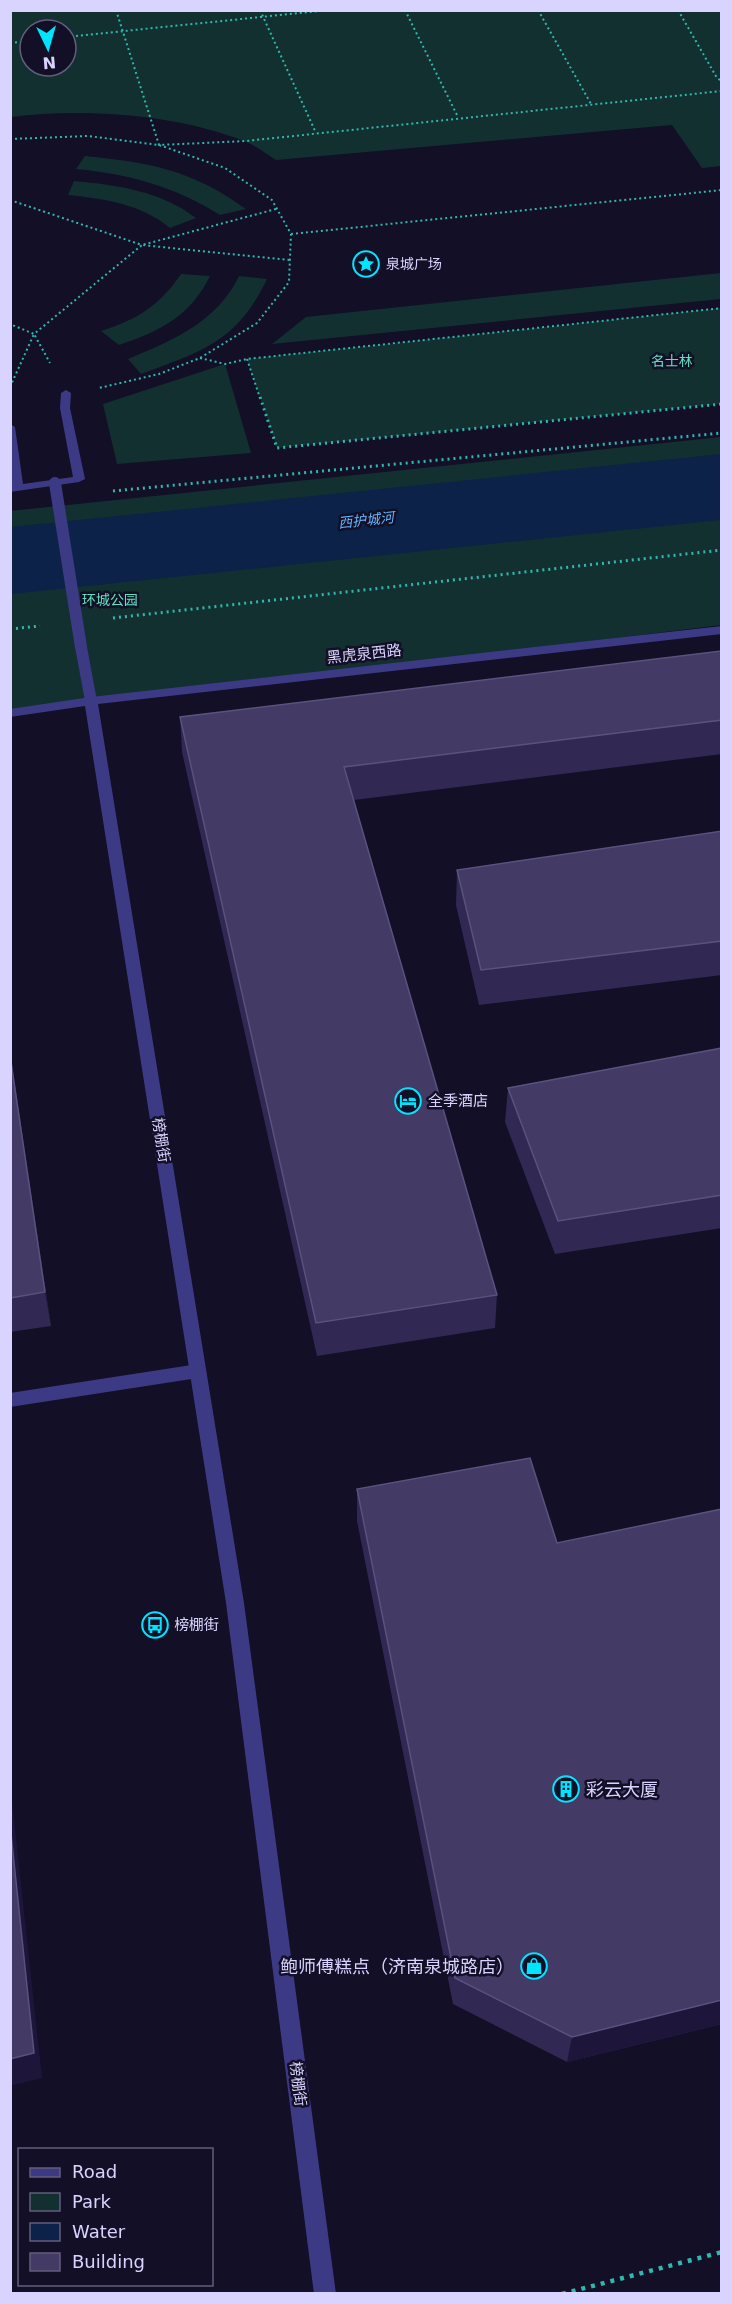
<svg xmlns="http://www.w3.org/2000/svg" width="732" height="2304" font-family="'DejaVu Sans','Noto Sans SC',sans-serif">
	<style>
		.green { fill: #12302f; fill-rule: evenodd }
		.water { fill: #0c2248 }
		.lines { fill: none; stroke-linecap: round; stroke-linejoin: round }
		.path-far2 { stroke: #2fb8b0; stroke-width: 2; stroke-dasharray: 2 3; stroke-linecap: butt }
		.path-far1 { stroke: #2fb8b0; stroke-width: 3; stroke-dasharray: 2 4; stroke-linecap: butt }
		.path { stroke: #2fb8b0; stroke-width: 4.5; stroke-dasharray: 4 6; stroke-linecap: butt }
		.pedestrian { fill: #3d3a85; fill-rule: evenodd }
		.minor { fill: #3d3a85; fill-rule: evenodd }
		.tertiary { fill: #3d3a85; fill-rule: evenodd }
		.pedestrian-bridge { stroke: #3d3a85; stroke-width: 12 }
		.wall { fill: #312854 }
		.shaded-wall { fill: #1d163a }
		.building { fill: #433a66; stroke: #5a527e; stroke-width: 1.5 }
		.labels { text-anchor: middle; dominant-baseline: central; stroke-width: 5; stroke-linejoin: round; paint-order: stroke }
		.far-poi-label { font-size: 14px; fill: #d9d4ff; stroke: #130f26; text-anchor: start }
		.far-park-label { font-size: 14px; fill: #5fe0c0; stroke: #130f26 }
		.far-water-label { font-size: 14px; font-style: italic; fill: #62b6ff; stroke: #130f26 }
		.street-label { font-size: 15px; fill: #d9d4ff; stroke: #130f26 }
		.poi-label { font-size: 15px; fill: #d9d4ff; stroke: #130f26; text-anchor: start }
		.near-poi-label { font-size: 18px; fill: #d9d4ff; stroke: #130f26; text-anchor: start }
	</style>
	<rect width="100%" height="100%" fill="#130f26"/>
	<path class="green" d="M678 10 721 11V77L718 78 722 81 721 166 702 168 672 125 276 160C266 154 255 145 244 141 174 114 84 108 11 117V11ZM30 30H66V66H30Z
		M85 156C151 163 190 169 246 209L220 215C176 187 129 174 76 169Z
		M74 181C117 185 161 191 196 218L170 228C141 204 105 199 68 195Z
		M721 273V299L272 344 306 317Z
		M181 274 210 276C190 316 161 331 119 345L101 331C138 319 159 306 181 274Z
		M239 276 267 279C237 342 202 351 141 374L128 359C172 341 218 321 239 276Z
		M721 308V404L277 448 247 359Z
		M225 364 251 453 117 464 103 404Z
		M721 437V625L11 713 10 511Z"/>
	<path class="water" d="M721 454V520L11 594 10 527Z"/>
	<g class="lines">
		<path class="path-far2" d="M116 10 159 145 246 141 722 91
			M260 10 316 133
			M405 10 458 117
			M538 10 591 104
			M678 10 717 78 722 81
			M66 37 329 10
			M10 43 30 41
			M10 139 88 136 159 145 225 168 272 200 291 234 289 282 257 323 200 358 159 374 99 388
			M10 200 142 245 34 334 10 324
			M276 209 142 245 289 260
			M291 234 722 190
			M200 358 225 364 247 359 722 308
			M247 359 260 398
			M10 387 34 334 50 363"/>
		<path class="path-far1" d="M260 397 277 448 722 404
			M113 491 722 433
			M113 618 722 550
			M10 629 40 626"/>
		<path class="path" d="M562 2294 722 2252"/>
		<path class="pedestrian" d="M66 390 71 393 70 408 85 479 79 482 10 492V424L15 427 23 484 73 477 60 408 61 393Z
			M81 643 87 647 97 701 91 705 85 701 75 647Z"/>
		<path class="minor" d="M198 1364 204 1366 206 1371 204 1376 198 1378 10 1407V1393Z"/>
		<path class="tertiary" d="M722 626V634L98 704 244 1603 336 2294H314L226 1603 85 706 10 717V709L91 697Z"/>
		<path class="pedestrian-bridge" d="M55 483 81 647"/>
	</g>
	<path class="wall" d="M722 653V754L354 800 497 1295 495 1328 317 1356 182 752 180 717Z
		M722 831V975L479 1005 456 905 457 870Z
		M722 1048V1228L555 1254 505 1122 508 1088Z
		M10 1051 51 1326 10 1332Z
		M357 1489 557 1543 722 1509V2024L567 2062 453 2004 357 1521Z"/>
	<path class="shaded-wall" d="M10 1051 51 1326 45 1292Z
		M10 1783 42 2078 10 2086Z
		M722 2000V2024L567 2062 572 2037Z"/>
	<path class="building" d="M721 651 722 653V720L344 767 497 1295 316 1323 180 717Z
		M722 831V941L481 970 457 870Z
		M722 1048V1195L558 1221 508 1088Z
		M10 1055 45 1292 10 1298Z
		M530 1458 557 1543 722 1509V2000L572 2037 455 1978 357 1489Z
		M10 1824 34 2053 10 2059Z"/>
	<defs>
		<g id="sight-ring" transform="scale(1.35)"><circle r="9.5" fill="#130f26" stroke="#00e5ff" stroke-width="1.5"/><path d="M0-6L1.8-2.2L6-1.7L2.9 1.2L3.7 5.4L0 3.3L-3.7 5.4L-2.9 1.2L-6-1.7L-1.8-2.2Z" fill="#00e5ff"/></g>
		<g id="hotel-ring" transform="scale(1.35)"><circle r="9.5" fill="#130f26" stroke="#00e5ff" stroke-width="1.5"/><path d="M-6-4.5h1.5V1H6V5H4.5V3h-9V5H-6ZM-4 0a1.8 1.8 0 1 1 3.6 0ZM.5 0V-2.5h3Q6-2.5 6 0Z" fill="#00e5ff"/></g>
		<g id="bus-ring" transform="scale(1.35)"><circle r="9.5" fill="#130f26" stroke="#00e5ff" stroke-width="1.5"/><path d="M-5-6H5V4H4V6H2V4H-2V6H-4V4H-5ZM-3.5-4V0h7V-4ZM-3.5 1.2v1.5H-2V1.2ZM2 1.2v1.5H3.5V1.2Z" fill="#00e5ff"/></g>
		<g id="building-ring" transform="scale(1.35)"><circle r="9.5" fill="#130f26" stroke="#00e5ff" stroke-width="1.5"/><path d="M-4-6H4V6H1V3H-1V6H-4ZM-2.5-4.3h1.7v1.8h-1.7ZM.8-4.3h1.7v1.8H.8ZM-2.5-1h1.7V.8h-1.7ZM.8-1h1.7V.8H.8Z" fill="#00e5ff"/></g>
		<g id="shop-ring" transform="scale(1.35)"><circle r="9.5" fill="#130f26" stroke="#00e5ff" stroke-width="1.5"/><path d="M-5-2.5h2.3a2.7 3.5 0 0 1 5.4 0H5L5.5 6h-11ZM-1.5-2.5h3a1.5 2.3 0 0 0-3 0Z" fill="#00e5ff"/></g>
	</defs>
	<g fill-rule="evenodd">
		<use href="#sight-ring" x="366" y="264"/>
		<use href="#hotel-ring" x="408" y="1101"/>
		<use href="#bus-ring" x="155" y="1625"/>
		<use href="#building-ring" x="566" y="1789"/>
		<use href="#shop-ring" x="534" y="1966"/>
	</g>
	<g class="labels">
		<g class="far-poi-label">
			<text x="386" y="264">泉城广场</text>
		</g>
		<g class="far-park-label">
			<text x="672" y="361">名士林</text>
			<text x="110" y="600">环城公园</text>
		</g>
		<g class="far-water-label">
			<text transform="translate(366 520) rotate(-6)">西护城河</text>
		</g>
		<g class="street-label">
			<text transform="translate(364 654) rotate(-6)">黑虎泉西路</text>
			<text transform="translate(161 1140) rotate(81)">榜棚街</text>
			<text transform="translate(298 2084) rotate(83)">榜棚街</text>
		</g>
		<g class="poi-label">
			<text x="428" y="1101">全季酒店</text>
			<text x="174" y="1625">榜棚街</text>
		</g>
		<g class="near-poi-label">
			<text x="586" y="1789">彩云大厦</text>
			<text x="514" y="1966" text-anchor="end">鲍师傅糕点（济南泉城路店）</text>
		</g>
	</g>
	<rect width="732" height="2304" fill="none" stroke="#d9d4ff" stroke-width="24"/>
	<rect x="18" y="2148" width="195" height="138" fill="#130f26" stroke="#625e7d" stroke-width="1.5"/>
	<rect x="30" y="2168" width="30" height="9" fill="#3d3a85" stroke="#625e7d" stroke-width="1.5"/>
	<text x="72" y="2178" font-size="18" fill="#d9d4ff">Road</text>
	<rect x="30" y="2193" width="30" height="18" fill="#12302f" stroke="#625e7d" stroke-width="1.5"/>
	<text x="72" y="2208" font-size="18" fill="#d9d4ff">Park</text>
	<rect x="30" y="2223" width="30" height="18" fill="#0c2248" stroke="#625e7d" stroke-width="1.5"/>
	<text x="72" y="2238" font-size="18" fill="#d9d4ff">Water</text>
	<rect x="30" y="2253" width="30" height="18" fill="#433a66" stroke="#625e7d" stroke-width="1.5"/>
	<text x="72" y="2268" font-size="18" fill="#d9d4ff">Building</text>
	<g transform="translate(48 48) rotate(175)"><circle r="28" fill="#130f26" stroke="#625e7d" stroke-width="1.5"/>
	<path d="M0-4.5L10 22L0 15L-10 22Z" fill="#00e5ff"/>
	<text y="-9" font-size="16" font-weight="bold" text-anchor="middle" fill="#d9d4ff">N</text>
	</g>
</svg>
